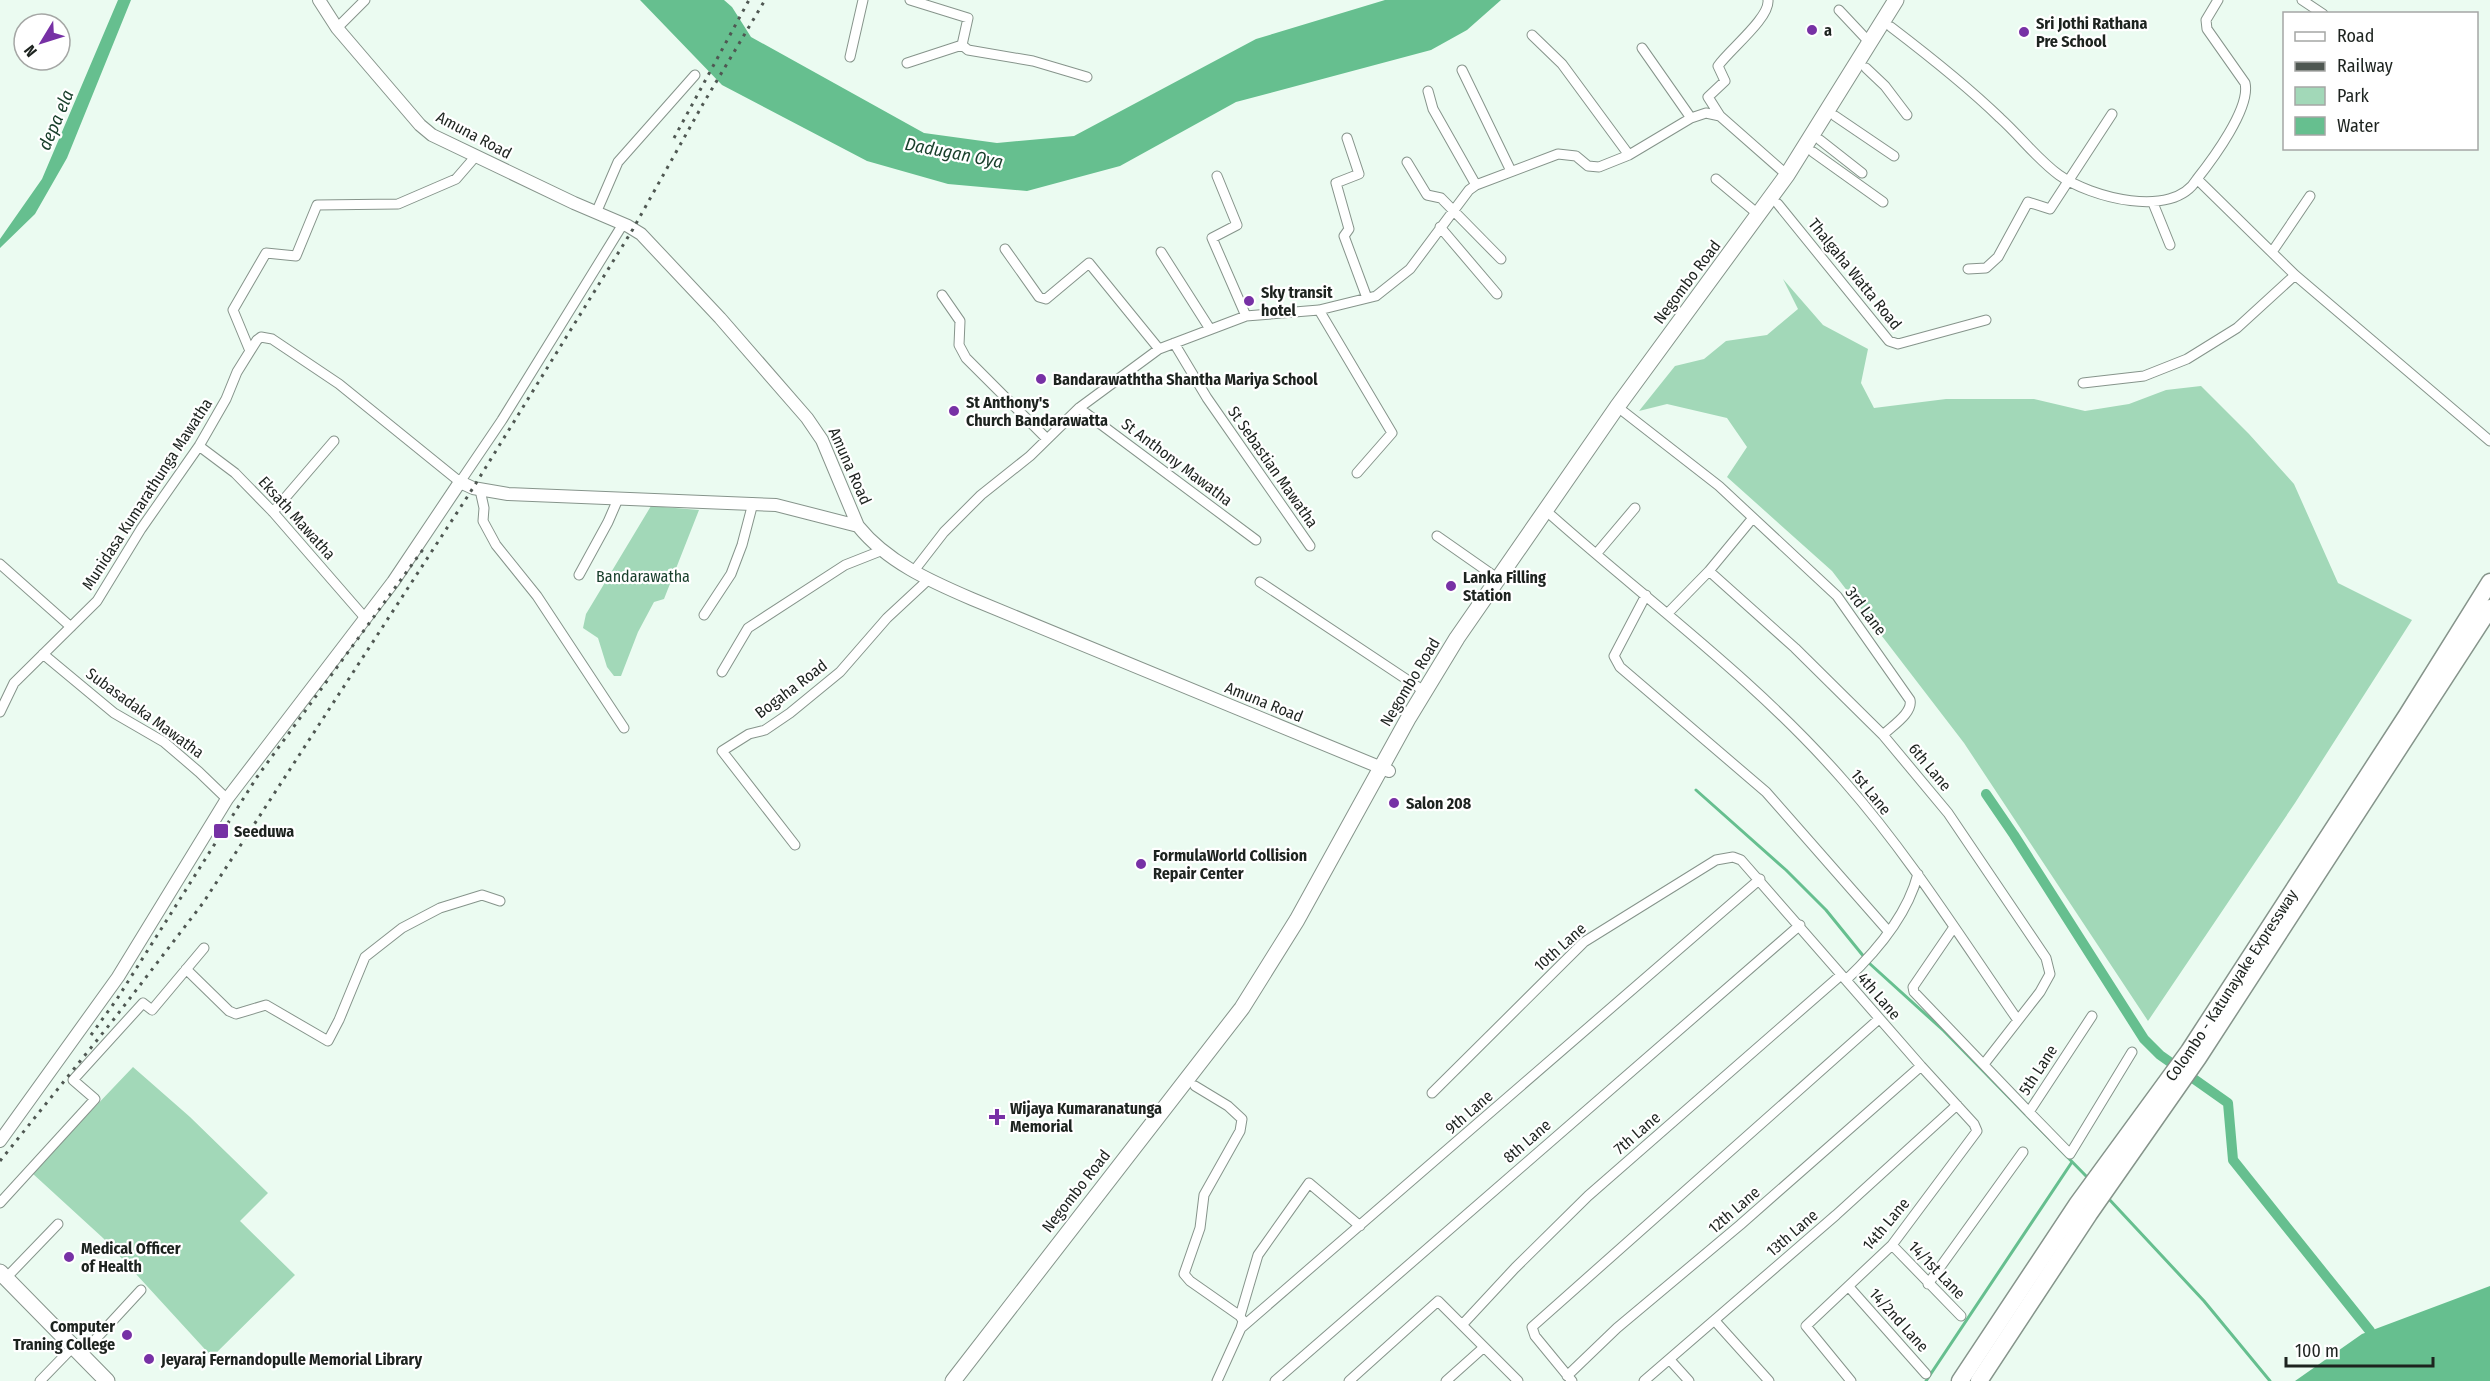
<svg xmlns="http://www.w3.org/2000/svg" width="2490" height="1381" font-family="'Fira Sans Condensed',sans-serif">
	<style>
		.green { fill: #a2d8b8 }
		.water { fill: #66bf8f }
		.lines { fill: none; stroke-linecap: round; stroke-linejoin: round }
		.stream { stroke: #66bf8f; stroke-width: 3 }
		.canal { stroke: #66bf8f; stroke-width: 10 }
		.minor-casing { stroke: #86948b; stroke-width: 11 }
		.tertiary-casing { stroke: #86948b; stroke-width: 14 }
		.primary-casing { stroke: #86948b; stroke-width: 17 }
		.trunk-casing { stroke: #86948b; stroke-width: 17 }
		.motorway-casing { stroke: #86948b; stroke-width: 19 }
		.minor { stroke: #fff; stroke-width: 9 }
		.tertiary { stroke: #fff; stroke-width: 12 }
		.primary { stroke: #fff; stroke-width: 15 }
		.trunk { stroke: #fff; stroke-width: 15 }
		.motorway { stroke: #fff; stroke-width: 16 }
		.rail { stroke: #4f5752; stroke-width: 3; stroke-dasharray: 3 6; stroke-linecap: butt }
		.poi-dot { fill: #7731a5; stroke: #fff; stroke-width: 2 }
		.labels { text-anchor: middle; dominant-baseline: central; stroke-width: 4.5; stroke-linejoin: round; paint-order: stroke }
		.poi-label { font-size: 16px; font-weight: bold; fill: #1d231f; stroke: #fff; text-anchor: start }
		.street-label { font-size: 16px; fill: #1d231f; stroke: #fff }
		.park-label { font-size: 16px; fill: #183f2b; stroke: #fff }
		.water-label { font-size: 18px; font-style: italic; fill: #1a402c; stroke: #fff }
	</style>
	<rect width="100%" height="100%" fill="#ebfbf1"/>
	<path class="green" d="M1783 279 1823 325 1868 349 1861 383 1874 408 1946 399H2034L2085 411 2129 404 2166 390 2201 386 2249 434 2294 484 2338 583 2412 620 2295 803 2148 1021 1964 743 1832 571 1727 477 1747 447 1727 418 1667 404 1639 411 1675 366 1704 359 1726 341 1767 335 1798 309Z
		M651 506 699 510 664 599 654 602 638 632 621 676H614L607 667 598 638 583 628 586 614Z
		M133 1067 190 1117 268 1193 240 1221 295 1275 212 1357 103 1238 32 1173Z"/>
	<path class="water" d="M118 0H131L67 158 35 214 0 248V239L42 179Z
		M640 0H724L732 7 751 37 924 133 997 143 1074 136 1256 39 1385 0H1501L1467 30 1431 50 1236 102 1120 166 1027 191 948 184 867 161 722 85Z
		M2490 1286V1381H2295L2362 1334Z"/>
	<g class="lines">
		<path class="stream" d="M1696 790 1786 870 1826 910 1869 963 1944 1031 2088 1178
			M2108 1198 2204 1301 2270 1381
			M1926 1381 2072 1162"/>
		<path class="canal" d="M1986 794 2014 835 2144 1039 2160 1055 2228 1103 2233 1160 2370 1331"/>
		<g class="minor-casing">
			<path id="minor" d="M910 0 968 18 962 45 968 50 1033 61 1087 77
				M2302 0 2323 14
				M1839 10 1870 43
				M1891 27C1929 56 1966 85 2000 118 2020 136 2037 159 2059 175 2090 197 2173 220 2197 179L2295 275 2490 441
				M337 28 365 0
				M1532 35 1562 64 1629 155
				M1642 48 1691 118
				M850 57 863 0
				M907 63 962 45
				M1866 68 1885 86 1907 115
				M1462 70 1511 171
				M1428 91 1433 109 1476 185
				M1720 116 1708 97 1725 81 1718 66C1729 50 1770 18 1768 0
				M1835 116 1894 156
				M1347 138 1359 174 1336 183 1349 229 1344 236 1367 298
				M1820 140 1862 173
				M1813 152 1883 202
				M1407 162 1427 195 1441 198 1501 259
				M1217 176 1237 225 1212 238 1246 316
				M1716 179 1759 215
				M2197 179C2212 160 2251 108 2245 83L2207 29 2206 20 2218 0
				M2153 203 2170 245
				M1778 204 1889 341 1898 344 1986 320
				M596 213 618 162 695 75
				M1440 227 1497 294
				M1005 249 1039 297 1046 299 1089 263 1159 349
				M1161 252 1210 329
				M2272 252 2310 196
				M1968 269 1986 268 1998 257 2028 202 2050 209 2112 114
				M942 295 960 321 959 345 966 358 1047 439
				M1319 310 1392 433 1357 473
				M1174 343 1207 398 1310 546
				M250 351 233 310 266 253 296 256 317 205 398 204 456 179 475 157
				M2083 383 2144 376 2187 359 2237 328 2295 275
				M1079 408 1256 540
				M1624 412 1719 486 1837 596 1910 700C1913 713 1892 726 1883 735
				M199 446 235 473 273 512 366 619
				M480 490 484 508 483 521 496 545 537 596 624 728
				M273 512 334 441
				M1552 516C1650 603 1757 681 1844 781 1909 855 1961 938 2017 1019
				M1437 536 1497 578
				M1597 553 1635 508
				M0 564 71 627
				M1709 571 1795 648 1883 735 1948 813 2046 958 2050 974 2040 992 1984 1064
				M913 572 944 532 981 495 1030 456 1079 408 1159 349 1246 316 1319 310 1376 296 1410 269 1469 190 1476 185 1558 154 1576 156 1588 166 1599 167 1629 155 1691 118 1706 113 1720 116 1787 175
				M579 575 608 522 618 499
				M1260 582 1424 691
				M1646 595 1614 656 1620 667 1766 792 1889 932
				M1668 613 1709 571 1752 519
				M704 615 731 574 742 545 753 503
				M43 654 114 713 164 742 199 772 227 799
				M722 672 748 628 845 565 883 550
				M0 712 14 683 97 601 141 529 199 446 226 399 237 372 257 340 261 337 272 339 339 384 460 482 502 420 623 224
				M795 845 722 751 749 734 765 730 790 713 840 672 887 618 929 579
				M1954 927 1913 987 1914 992 2029 1112
				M186 969 229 1011 236 1014 266 1005 328 1041 339 1020 365 957 402 928 440 908 482 895 500 901
				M1846 980C1877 951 1907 916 1918 874
				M2092 1016 2029 1112 2070 1154 2132 1052
				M1195 1086 1228 1106 1242 1119 1240 1131 1204 1195 1200 1228 1184 1274 1190 1281 1240 1316 1243 1321 1241 1328
				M1432 1093 1584 942 1716 860 1733 857 1741 860 1921 1066 1974 1124 1977 1131 1892 1245 1806 1326 1851 1381
				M0 1203 95 1099 73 1080 143 1003 152 1010 204 948
				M1892 1245 1961 1316
				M6 1278 58 1224
				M1928 1284 2023 1152
				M1849 1287 1926 1374
				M1240 1316 1258 1255 1309 1183 1360 1226
				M1715 1321 1769 1381
				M1462 1325 1515 1268 1588 1196 1841 975
				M81 1355 141 1290
				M1670 1360 1689 1381
				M1567 1376 1617 1328 1740 1225 1921 1066
				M40 1381 73 1347
				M1217 1381 1241 1328 1760 879
				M1275 1381 1800 925
				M1349 1381 1438 1301 1518 1381
				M1446 1381 1483 1348
				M1572 1381 1535 1336 1532 1327 1879 1019
				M1644 1381 1836 1215 1957 1105"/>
		</g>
		<g class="tertiary-casing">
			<path id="tertiary" d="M319 0 337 28 420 125 432 135 574 203 628 226 641 234 720 318 807 418 822 440 858 526C887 562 930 581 972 599L1389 771
				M0 1141 118 977 227 799 393 582 460 482 473 488 508 494 776 505 858 526"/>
		</g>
		<g class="primary-casing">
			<path id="primary" d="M0 1272 107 1381"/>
		</g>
		<g class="trunk-casing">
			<path id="trunk" d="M953 1381 1242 1008 1297 920 1409 717 1457 638 1617 407 1787 175 1896 0"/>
		</g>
		<g class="motorway-casing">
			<g id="motorway">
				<path id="s1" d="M1960 1381 2078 1203 2189 1051 2407 715 2490 582"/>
				<path d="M1979 1381 2089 1214 2198 1058 2490 608"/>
			</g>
		</g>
		<use href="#minor" class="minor"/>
		<use href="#tertiary" class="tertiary"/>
		<use href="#primary" class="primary"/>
		<use href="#trunk" class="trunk"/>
		<use href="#motorway" class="motorway"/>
		<path class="rail" d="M674 138 749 0
			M91 1035 117 999 257 777 424 548
			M0 1161 114 1019 203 903 473 488 633 229 703 104 765 0"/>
	</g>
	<g class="poi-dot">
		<circle cx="1812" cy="30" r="6"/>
		<circle cx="2024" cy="32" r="6"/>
		<circle cx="1249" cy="301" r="6"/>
		<circle cx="1041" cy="379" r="6"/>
		<circle cx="954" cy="411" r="6"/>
		<circle cx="1451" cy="586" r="6"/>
		<circle cx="1394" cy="803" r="6"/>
		<rect x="213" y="823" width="16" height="16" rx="3"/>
		<circle cx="1141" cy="864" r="6"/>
		<path d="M994 1108h6v6h6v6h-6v6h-6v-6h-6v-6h6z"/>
		<circle cx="69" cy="1257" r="6"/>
		<circle cx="127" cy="1335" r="6"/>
		<circle cx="149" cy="1359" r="6"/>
	</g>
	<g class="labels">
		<g class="poi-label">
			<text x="2036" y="23">Sri Jothi Rathana<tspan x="2036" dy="18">Pre School</tspan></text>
			<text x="1824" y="30">a</text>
			<text x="1261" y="292">Sky transit<tspan x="1261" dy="18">hotel</tspan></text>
			<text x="1053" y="379">Bandarawaththa Shantha Mariya School</text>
			<text x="966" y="402">St Anthony's<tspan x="966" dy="18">Church Bandarawatta</tspan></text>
			<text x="1463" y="577">Lanka Filling<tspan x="1463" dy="18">Station</tspan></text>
			<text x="1406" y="803">Salon 208</text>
			<text x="234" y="831">Seeduwa</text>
			<text x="1153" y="855">FormulaWorld Collision<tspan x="1153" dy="18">Repair Center</tspan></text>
			<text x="1010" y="1108">Wijaya Kumaranatunga<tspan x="1010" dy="18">Memorial</tspan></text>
			<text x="81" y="1248">Medical Officer<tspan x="81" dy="18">of Health</tspan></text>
			<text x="115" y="1326" text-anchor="end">Computer<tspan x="115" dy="18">Traning College</tspan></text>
			<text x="161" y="1359">Jeyaraj Fernandopulle Memorial Library</text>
		</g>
		<g class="street-label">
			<text transform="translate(474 135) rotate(28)">Amuna Road</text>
			<text transform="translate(1855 274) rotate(51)">Thalgaha Watta Road</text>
			<text transform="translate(1687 282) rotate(-53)">Negombo Road</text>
			<text transform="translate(1177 462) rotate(37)">St Anthony Mawatha</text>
			<text transform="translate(850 466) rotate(66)">Amuna Road</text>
			<text transform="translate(1273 467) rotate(55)">St Sebastian Mawatha</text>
			<text transform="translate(147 494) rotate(-57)">Munidasa Kumarathunga Mawatha</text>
			<text transform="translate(297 518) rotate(48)">Eksath Mawatha</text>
			<text transform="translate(1866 611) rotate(53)">3rd Lane</text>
			<text transform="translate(1410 682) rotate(-59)">Negombo Road</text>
			<text transform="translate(791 689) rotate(-37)">Bogaha Road</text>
			<text transform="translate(1264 702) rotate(22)">Amuna Road</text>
			<text transform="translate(145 713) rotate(36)">Subasadaka Mawatha</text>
			<text transform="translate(1930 767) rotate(50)">6th Lane</text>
			<text transform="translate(1871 792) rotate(51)">1st Lane</text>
			<text transform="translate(1560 947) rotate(-42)">10th Lane</text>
			<text stroke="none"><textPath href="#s1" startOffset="480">Colombo - Katunayake Expressway</textPath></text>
			<text transform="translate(1879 996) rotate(49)">4th Lane</text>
			<text transform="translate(2038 1070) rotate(-57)">5th Lane</text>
			<text transform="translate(1469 1112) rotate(-41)">9th Lane</text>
			<text transform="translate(1637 1133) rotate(-41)">7th Lane</text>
			<text transform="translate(1527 1141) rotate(-41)">8th Lane</text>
			<text transform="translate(1076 1191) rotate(-52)">Negombo Road</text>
			<text transform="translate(1734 1210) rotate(-41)">12th Lane</text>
			<text transform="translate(1886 1224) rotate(-50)">14th Lane</text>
			<text transform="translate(1792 1233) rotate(-41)">13th Lane</text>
			<text transform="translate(1937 1270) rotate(46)">14/1st Lane</text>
			<text transform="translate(1899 1320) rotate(48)">14/2nd Lane</text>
		</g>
		<g class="park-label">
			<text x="643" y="576">Bandarawatha</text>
		</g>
		<g class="water-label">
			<text transform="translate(56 120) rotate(-67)">depa ela</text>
			<text transform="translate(954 153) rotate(11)">Dadugan Oya</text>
		</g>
	</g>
	<rect x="2283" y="12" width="195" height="138" fill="#ffffff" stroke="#a5a7a5" stroke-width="1.5"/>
	<rect x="2295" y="32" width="30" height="9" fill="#ffffff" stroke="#a5a7a5" stroke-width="1.5"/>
	<text x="2337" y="42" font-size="18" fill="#1d231f">Road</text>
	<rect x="2295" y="62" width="30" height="9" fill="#4f5752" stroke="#a5a7a5" stroke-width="1.5"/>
	<text x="2337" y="72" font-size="18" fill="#1d231f">Railway</text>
	<rect x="2295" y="87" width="30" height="18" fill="#a2d8b8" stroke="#a5a7a5" stroke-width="1.5"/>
	<text x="2337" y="102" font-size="18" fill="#1d231f">Park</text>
	<rect x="2295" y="117" width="30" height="18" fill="#66bf8f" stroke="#a5a7a5" stroke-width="1.5"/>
	<text x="2337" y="132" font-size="18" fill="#1d231f">Water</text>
	<g transform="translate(42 42) rotate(232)"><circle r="28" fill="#ffffff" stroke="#a5a7a5" stroke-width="1.5"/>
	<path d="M0-4.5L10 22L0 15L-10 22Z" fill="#7731a5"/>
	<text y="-9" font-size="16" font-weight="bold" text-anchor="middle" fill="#1d231f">N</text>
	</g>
	<path d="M2286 1357v9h147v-9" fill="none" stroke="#1d231f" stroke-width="3"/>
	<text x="2295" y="1357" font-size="18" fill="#1d231f" stroke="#ffffff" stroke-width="4.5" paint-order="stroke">100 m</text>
</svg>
